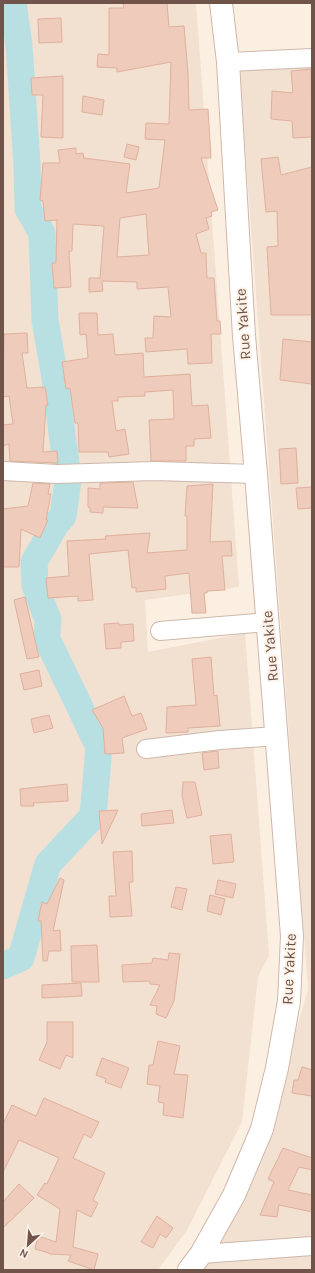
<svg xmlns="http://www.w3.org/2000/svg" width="315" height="1273" font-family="Karla,sans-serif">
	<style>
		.residential { fill: #f2e0d1 }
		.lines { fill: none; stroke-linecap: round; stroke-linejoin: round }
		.river { stroke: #b8e0e3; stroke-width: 27 }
		.building { fill: #eecbbb; stroke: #e0b09d; fill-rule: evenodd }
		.street-casing { stroke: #cdb8ac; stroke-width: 20 }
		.secondary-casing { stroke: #d0b7aa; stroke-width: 24 }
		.street { stroke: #fff; stroke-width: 18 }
		.secondary { stroke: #fff; stroke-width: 22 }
		.labels { text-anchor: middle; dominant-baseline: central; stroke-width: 4; stroke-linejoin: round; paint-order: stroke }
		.street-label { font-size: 15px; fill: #70544a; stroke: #fef3e8 }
	</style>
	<rect width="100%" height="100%" fill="#fbefe2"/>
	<path class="residential" d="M3 3H196L239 587 145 600 148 652 245 633 269 955 258 977 242 1122 187 1230 158 1270H3Z
		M312 62V1270H196L262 1150 308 989 239 67Z"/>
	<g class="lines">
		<path class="river" d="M3 966 21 958 48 864 93 816 99 747 47 639 48 620 35 585 34 562 56 524 63 516 68 480 55 378 45 320 42 233 28 209 27 164 19 45 13 3"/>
	</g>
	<path class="building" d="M123 3H167L169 27 184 26 188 73 189 110 208 109 211 158H201L218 210 211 212 212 216 206 218 209 229 196 234 201 253H206L207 278H214L217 321H220L221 334H211L212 363 188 364 187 349 146 352 145 338H153L154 316 171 317 168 287 137 289V282L102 281 103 291 89 292V278H100L104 226 73 224 72 251H69L71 287 54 288 52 263H56L57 220 45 221 43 201 40 200 43 163H60L58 150 76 148V154L83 153 84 158 130 164 126 193 159 188 165 140 145 139 146 123 169 124 171 62 117 72V68L97 67 98 54 109 55V8H124ZM146 214 149 255 117 257 120 218Z
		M61 18 62 42 39 43 38 19Z
		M311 69 312 137 293 138 292 121 271 119 272 91 293 93 291 71Z
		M63 76V138L41 137 43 95H32L31 78Z
		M83 96 104 100 102 115 82 112Z
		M127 144 139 147 136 160 124 157Z
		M278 157 281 175 312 167V315H271L267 247 278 246 277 211 266 212 261 159Z
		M79 313H97L98 335 113 334 115 355 143 353 144 377 190 374 192 406 208 405 211 438 194 439V446H186V461H151L149 420 174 419 173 390 145 392V396L118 397V401H112L116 431 125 429 129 454 109 457 108 452H79L78 423H75L70 388 66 389 62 362 88 358 86 334 80 335Z
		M27 333 28 353H22L27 388 45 387 48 405H46L43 452 57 451 58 463 10 461 9 444 3 446V425L13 424 9 396 3 397 4 334Z
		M283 339 312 342V384L280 380Z
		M296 448 298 483 281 484 279 449Z
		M133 482 138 508 103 507V513L90 512V507H88V488L100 489V483Z
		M33 483 50 484 48 494H51L46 520H48L40 538 21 529 19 567H3V509L28 506Z
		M213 484 210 542 231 541 232 556H222L225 590 207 591V593H204L206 613H192L189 573 165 576 166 589 136 592V587L132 588 128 550 89 554 93 600 78 601V596L48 598 46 578 69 576 67 541 106 539 105 536 150 533 147 553 187 550V516H185L187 486Z
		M312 487V508L298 509 296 488Z
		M25 597 39 657 27 659 14 600Z
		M119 623V625L133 624 134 641 121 642V648L106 649 104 624Z
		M211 657 214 696 217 695 220 726 188 728V732L166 733 167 707 196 705 192 659Z
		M39 670 42 686 24 690 20 674Z
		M124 696 132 716 141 713 147 729 122 738 124 753 105 754 103 728 92 710Z
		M49 715 53 728 34 733 31 719Z
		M218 751 219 768 204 770 202 753Z
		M183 782H195L202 815 187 818 182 796Z
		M67 784 68 801 33 803 34 806H21L20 789Z
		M118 810 102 844 99 811Z
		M172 810 174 823 142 826 141 814Z
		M231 834 234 862 213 864 210 836Z
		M132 851 133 882H129L132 916 110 917 109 896H116L113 852Z
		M60 878 64 880 53 931 60 930 61 951H49L47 961H43L41 921H38L42 902 47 904Z
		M218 880 236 884 233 898 215 894Z
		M176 887 187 889 182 910 171 907Z
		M210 895 225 899 221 915 207 911Z
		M97 945 99 982H72L71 946Z
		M169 953 180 954 174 1001 166 1018 156 1014 157 1006 150 1005 160 985 150 984V981L123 982 122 965 152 963 153 958 168 960Z
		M81 983 82 996 42 998V985Z
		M47 1022H73V1058L66 1055 60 1069 39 1060 47 1042Z
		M158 1041 180 1046 174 1074 188 1075 183 1118 163 1115 164 1103 158 1102 160 1086 147 1084 149 1065H153Z
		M102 1058 129 1068 121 1088 105 1082 106 1079 96 1075Z
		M302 1067 312 1070V1096L292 1093 294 1080H298Z
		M44 1098 99 1122 91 1138 84 1134 73 1158 105 1173 93 1200 98 1203 91 1217 77 1210 73 1247 98 1254 94 1270 68 1261 71 1255 49 1254V1253L35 1249 38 1236 56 1242 60 1209 37 1195 45 1183 47 1184 59 1158 19 1140 3 1172V1124L12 1105 36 1116Z
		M283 1148 312 1158V1170L299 1167 288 1190 312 1195V1212L279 1205 277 1217 260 1215 274 1182 268 1179Z
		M19 1184 34 1198 3 1228V1202Z
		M157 1216 173 1228 166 1238 160 1234 153 1248 141 1242Z"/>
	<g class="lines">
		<g class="street-casing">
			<path id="street" d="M228 62 312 58
				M3 471 57 474 155 471 256 474
				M160 631 268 622
				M146 749 220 740 277 736
				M201 1254 312 1246"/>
		</g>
		<g class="secondary-casing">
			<path id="secondary" d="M189 1270 201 1254 234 1195 262 1129 277 1068 289 1001 292 936 256 474 244 336 228 62 221 3"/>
		</g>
		<use href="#street" class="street"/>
		<use href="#secondary" class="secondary"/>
	</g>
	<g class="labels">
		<g class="street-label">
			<text transform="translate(243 324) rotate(-94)">Rue Yakite</text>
			<text transform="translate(270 646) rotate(-95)">Rue Yakite</text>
			<text transform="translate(289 969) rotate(-87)">Rue Yakite</text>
		</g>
	</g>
	<rect width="315" height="1273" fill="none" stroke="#70544a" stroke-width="8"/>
	<g transform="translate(28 1245) rotate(206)" stroke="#fef3e8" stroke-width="3" paint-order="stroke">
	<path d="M0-3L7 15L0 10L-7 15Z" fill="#70544a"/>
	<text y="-6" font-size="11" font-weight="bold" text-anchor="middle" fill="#70544a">N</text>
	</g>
</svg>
